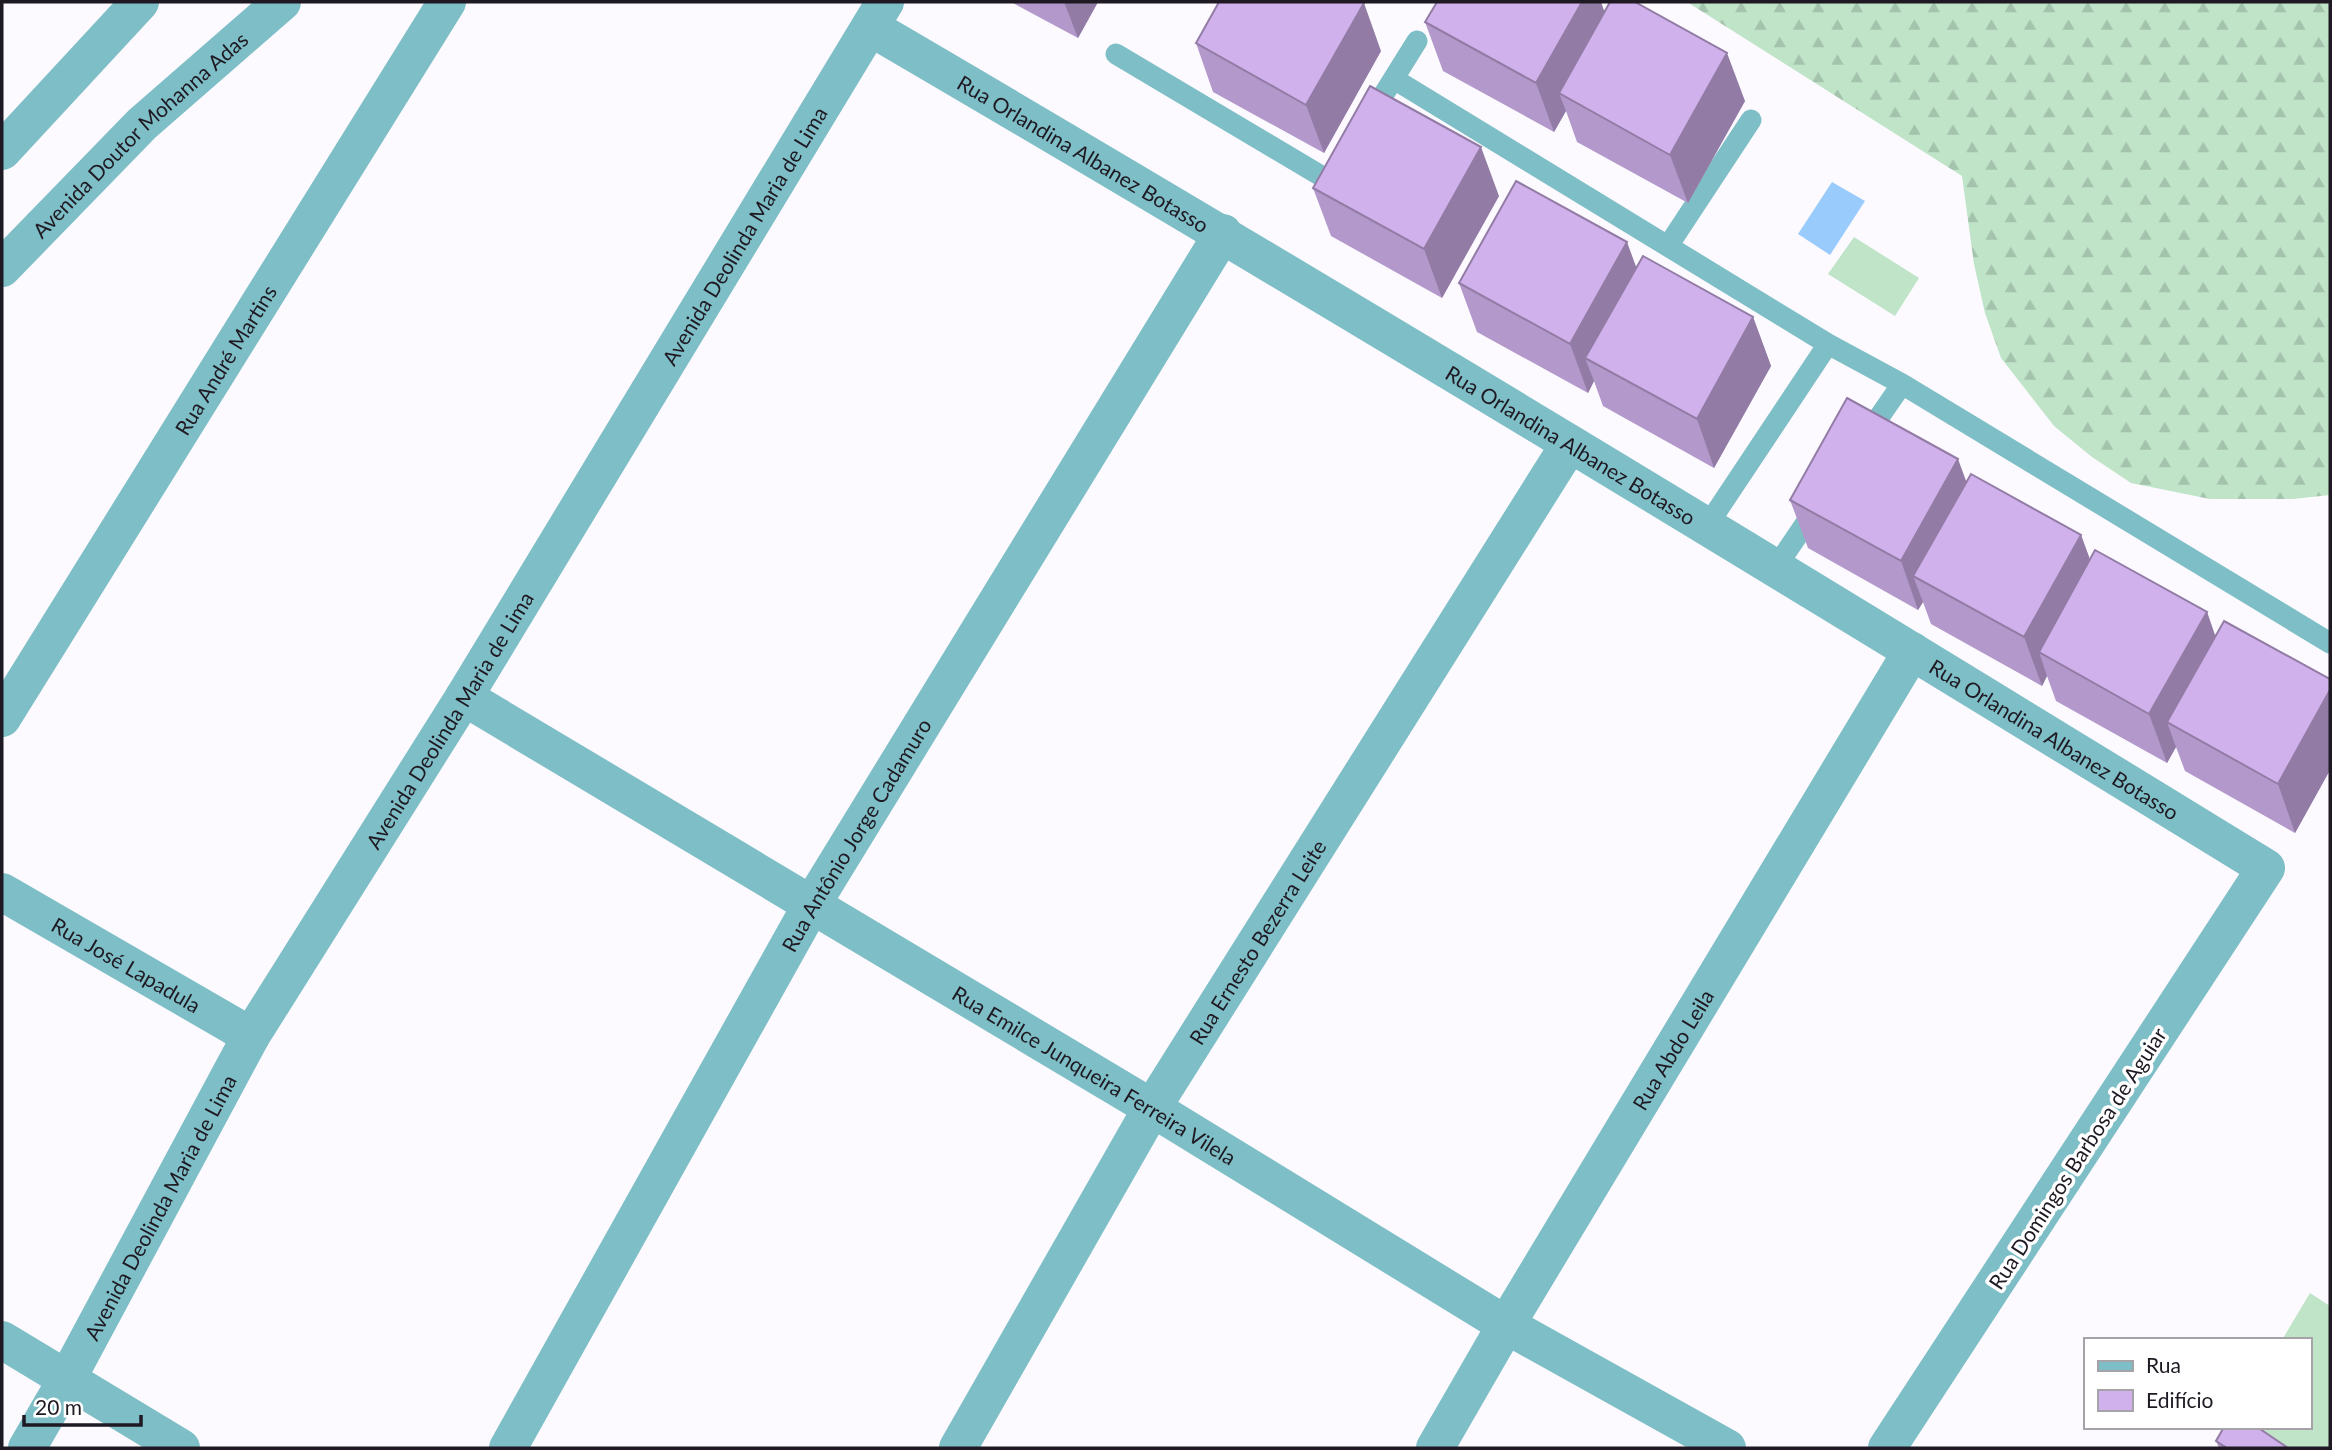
<svg xmlns="http://www.w3.org/2000/svg" width="2332" height="1450" font-family="Lato,sans-serif">
	<style>
		.grass { fill: #bfe4c8 }
		.forest { fill: url(#forest-firs) }
		.water { fill: #9acbfd }
		.lines { fill: none; stroke-linecap: round; stroke-linejoin: round }
		.lane { stroke: #7ebec6; stroke-width: 21 }
		.street { stroke: #7ebec6; stroke-width: 38 }
		.wall { fill: #b398cb }
		.shaded-wall { fill: #927ca5 }
		.building { fill: #d0b1ec; stroke: #927ca5; stroke-width: 2 }
		.labels { text-anchor: middle; dominant-baseline: central; stroke-width: 7; stroke-linejoin: round; paint-order: stroke }
		.street-label { font-size: 21px; fill: #1e1922; stroke: #fff }
	</style>
	<defs>
		<pattern id="forest-firs" width="22" height="20" patternUnits="userSpaceOnUse" patternTransform="scale(1.75)"><rect width="22" height="20" fill="#bfe4c8"/><path d="M5 1l3.5 6h-7zM16 11l3.5 6h-7z" fill="#a4c3ac"/></pattern>
	</defs>
	<rect width="100%" height="100%" fill="#fcfaff"/>
	<path class="grass" d="M1854 237 1919 278 1895 316 1828 274Z
		M2310 1293 2330 1306V1448H2289L2258 1427H2309V1340H2282Z"/>
	<path class="forest" d="M1687 2H2330V495L2293 499H2210L2131 483 2092 457 2054 426 2001 358 1985 313 1974 264 1962 176Z"/>
	<path class="water" d="M1832 182 1865 201 1830 255 1798 234Z"/>
	<g class="lines">
		<path class="lane" d="M1116 54 1328 180 1338 165
			M1394 79 1828 344 1902 384 2330 643
			M1369 118 1417 41
			M1668 246 1751 120
			M1864 439 1902 384
			M1707 526 1828 344
			M1776 567 1816 508"/>
		<g class="street">
			<path id="s1" d="M870 27C1339 301 1803 584 2266 868L1887 1448"/>
			<path d="M2 151 140 2"/>
			<path id="s2" d="M2 268 142 124 282 2"/>
			<path id="s3" d="M464 697 1152 1108 1506 1325 1727 1448"/>
			<path id="s4" d="M2 718 447 2"/>
			<path id="s5" d="M2 892 251 1036"/>
			<path d="M2 1340 181 1448"/>
			<path id="s6" d="M27 1448 67 1379 251 1036 464 697 885 2"/>
			<path id="s7" d="M508 1448 812 904 1223 233"/>
			<path id="s8" d="M958 1448 1152 1108 1569 445"/>
			<path id="s9" d="M1435 1448 1506 1325 1912 651"/>
		</g>
	</g>
	<path class="wall" d="M1011 2H1098L1078 38Z
		M1605 12 1745 101 1688 203 1577 142 1566 111 1554 132 1443 71 1425 22Z
		M1196 43 1381 51 1324 153 1213 92Z
		M1313 188 1499 196 1442 298 1331 236Z
		M1636 268 1753 317 1771 366 1714 468 1603 406 1594 381 1588 393 1477 332 1459 283Z
		M1966 481 2081 535 2090 560 2207 612 2215 636 2330 679V770L2295 833 2185 771 2176 747 2167 763 2056 701 2047 676 2042 686 1931 624 1923 602 1918 610 1808 548 1790 500Z
		M2216 1441 2288 1448H2219Z"/>
	<path class="shaded-wall" d="M1064 2H1098L1078 38Z
		M1582 2H1601L1611 30 1559 93 1566 111 1554 132 1536 83Z
		M1364 3 1381 51 1324 153 1306 105Z
		M1727 53 1745 101 1688 203 1670 155Z
		M1481 147 1499 196 1442 298 1424 249Z
		M1627 242 1645 291 1585 358 1594 381 1588 393 1570 344Z
		M1753 317 1771 366 1714 468 1697 419Z
		M1958 459 1976 508 1913 576 1923 602 1918 610 1901 561Z
		M2081 535 2099 584 2039 652 2047 676 2042 686 2024 637Z
		M2207 612 2224 661 2167 722 2176 747 2167 763 2149 714Z
		M2330 690V770L2295 833 2278 784Z"/>
	<path class="building" d="M1219 2H1362L1364 3 1306 105 1196 43Z
		M1437 2H1582L1536 83 1425 22Z
		M1610 2H1635L1727 53 1670 155 1559 93Z
		M1370 86 1481 147 1424 249 1313 188Z
		M1516 181 1627 242 1570 344 1459 283Z
		M1643 256 1753 317 1697 419 1585 358Z
		M1847 398 1958 459 1901 561 1790 500Z
		M1971 474 2081 535 2024 637 1913 576Z
		M2095 550 2207 612 2149 714 2039 652Z
		M2224 621 2330 679V690L2278 784 2167 722Z
		M2224 1427H2257L2288 1448H2227L2216 1441Z"/>
	<g class="labels">
		<g class="street-label">
			<text stroke="none"><textPath href="#s2" startOffset="192">Avenida Doutor Mohanna Adas</textPath></text>
			<text stroke="none"><textPath href="#s1" startOffset="248">Rua Orlandina Albanez Botasso</textPath></text>
			<text stroke="none"><textPath href="#s6" startOffset="1409">Avenida Deolinda Maria de Lima</textPath></text>
			<text stroke="none"><textPath href="#s4" startOffset="422">Rua André Martins</textPath></text>
			<text stroke="none"><textPath href="#s1" startOffset="816">Rua Orlandina Albanez Botasso</textPath></text>
			<text stroke="none"><textPath href="#s6" startOffset="842">Avenida Deolinda Maria de Lima</textPath></text>
			<text stroke="none"><textPath href="#s1" startOffset="1382">Rua Orlandina Albanez Botasso</textPath></text>
			<text stroke="none"><textPath href="#s7" startOffset="705">Rua Antônio Jorge Cadamuro</textPath></text>
			<text stroke="none"><textPath href="#s8" startOffset="588">Rua Ernesto Bezerra Leite</textPath></text>
			<text stroke="none"><textPath href="#s5" startOffset="144">Rua José Lapadula</textPath></text>
			<text stroke="none"><textPath href="#s9" startOffset="464">Rua Abdo Leila</textPath></text>
			<text stroke="none"><textPath href="#s3" startOffset="735">Rua Emilce Junqueira Ferreira Vilela</textPath></text>
			<text transform="translate(2077 1158) rotate(-57)">Rua Domingos Barbosa de Aguiar</text>
			<text stroke="none"><textPath href="#s6" startOffset="275">Avenida Deolinda Maria de Lima</textPath></text>
		</g>
	</g>
	<rect width="2332" height="1450" fill="none" stroke="#1e1922" stroke-width="7"/>
	<rect x="2084" y="1338" width="228" height="91" fill="#ffffff" stroke="#a5a3a7" stroke-width="2"/>
	<rect x="2098" y="1361" width="35" height="10" fill="#7ebec6" stroke="#a5a3a7" stroke-width="2"/>
	<text x="2146" y="1373" font-size="21" fill="#1e1922">Rua</text>
	<rect x="2098" y="1390" width="35" height="21" fill="#d0b1ec" stroke="#a5a3a7" stroke-width="2"/>
	<text x="2146" y="1408" font-size="21" fill="#1e1922">Edifício</text>
	<path d="M24 1415v10h117v-10" fill="none" stroke="#1e1922" stroke-width="3.5"/>
	<text x="35" y="1415" font-size="21" fill="#1e1922" stroke="#ffffff" stroke-width="5" paint-order="stroke">20 m</text>
</svg>
